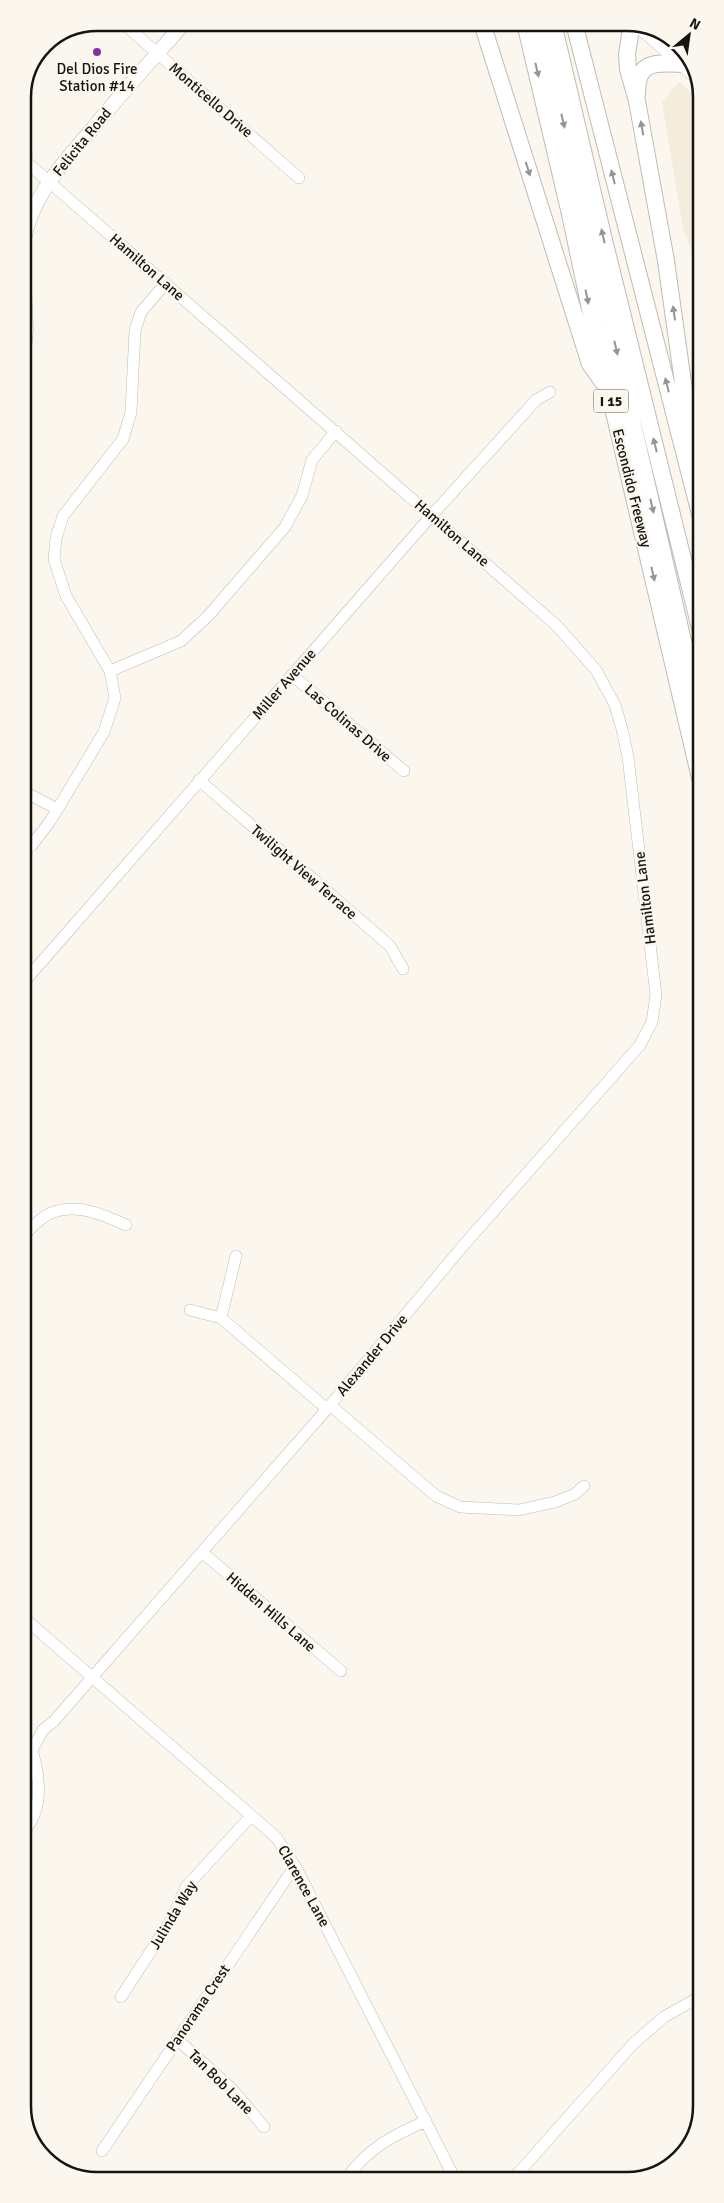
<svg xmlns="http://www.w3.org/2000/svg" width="724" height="2203" font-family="Signika,sans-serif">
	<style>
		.built { fill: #f4edde }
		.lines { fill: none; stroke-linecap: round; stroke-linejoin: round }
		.minor-casing { stroke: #c0bcb4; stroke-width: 12 }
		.major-casing { stroke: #c0bcb4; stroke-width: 15 }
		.highway-casing { stroke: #c0bcb4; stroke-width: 18 }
		.minor { stroke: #fff; stroke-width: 11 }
		.major { stroke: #fff; stroke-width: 14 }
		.highway { stroke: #fff; stroke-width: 16 }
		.oneway { fill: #969594 }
		.poi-dot { fill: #83309f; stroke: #fbf7ef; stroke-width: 2 }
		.labels { text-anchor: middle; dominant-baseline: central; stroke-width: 5; stroke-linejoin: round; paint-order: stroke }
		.shield { fill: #fbf7ef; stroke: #5a5854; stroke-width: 1 }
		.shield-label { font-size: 14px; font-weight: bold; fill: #151411 }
		.poi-label { font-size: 15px; fill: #151411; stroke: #fbf7ef }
		.street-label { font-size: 15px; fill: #151411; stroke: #fbf7ef }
		.rim { fill: none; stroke: #151411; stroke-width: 2.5 }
	</style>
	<rect width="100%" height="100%" fill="#fbf7ef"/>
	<path class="built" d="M679 82 699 99V273L683 228 662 102Z"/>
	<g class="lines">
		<g class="minor-casing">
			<path id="minor" d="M123 23 299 178
				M23 159 556 625 596 670 615 705 622 729 628 757 656 995 652 1022 640 1045 462 1247 327 1409 54 1721 43 1730 32 1750C40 1777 44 1808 25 1830
				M110 671 181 641 208 616 285 527 302 496 312 460 336 431
				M292 675 404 771
				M199 780 390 946 403 969
				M23 791 57 809
				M24 851 32 845 51 820 104 732 115 698 110 671 66 596 54 559 56 538 63 516 123 439 131 412 135 330 141 312 166 283
				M24 982 432 515 536 400 550 392
				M24 1235C32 1227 41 1217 51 1213 77 1203 102 1214 126 1225
				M190 1310 221 1318 327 1409
				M221 1318 236 1256
				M330 1405 436 1496 460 1507 519 1510 555 1502 575 1494 584 1486
				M202 1552 341 1671
				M24 1618 276 1837 295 1866 455 2179
				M121 1997 171 1920 186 1887 251 1816
				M177 2039 233 2090 264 2127
				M102 2151 295 1866
				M346 2179C368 2148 392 2136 426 2121
				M513 2179 633 2044 664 2017 701 1996"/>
		</g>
		<g class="major-casing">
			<path id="major" d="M639 26 699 79
				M23 251C26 201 63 163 94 127 123 91 154 58 184 23
				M23 267 26 331 23 358"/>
		</g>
		<g class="highway-casing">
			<path id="highway" d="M482 23 590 364 603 382
				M525 23 570 214 593 323 700 778
				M540 23 700 714
				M553 23 604 240 700 628
				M574 23 700 514
				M632 23 627 54 628 69 637 101 666 261 692 447
				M637 94C637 60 655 63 682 64"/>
		</g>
		<use href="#minor" class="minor"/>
		<use href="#major" class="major"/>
		<use href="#highway" class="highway"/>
	</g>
	<defs><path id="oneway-solid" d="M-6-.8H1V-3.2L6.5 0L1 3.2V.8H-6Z" transform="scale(1.25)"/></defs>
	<g class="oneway">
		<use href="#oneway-solid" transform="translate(537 70) rotate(77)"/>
		<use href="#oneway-solid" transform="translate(563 121) rotate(77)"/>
		<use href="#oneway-solid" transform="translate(642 128) rotate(-100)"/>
		<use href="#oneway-solid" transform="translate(528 169) rotate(72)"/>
		<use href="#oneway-solid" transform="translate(613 177) rotate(-104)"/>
		<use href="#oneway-solid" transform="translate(603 236) rotate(-103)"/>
		<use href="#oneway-solid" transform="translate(587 297) rotate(78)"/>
		<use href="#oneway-solid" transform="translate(674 313) rotate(-98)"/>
		<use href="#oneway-solid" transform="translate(616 348) rotate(77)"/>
		<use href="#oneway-solid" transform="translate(667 385) rotate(-104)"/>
		<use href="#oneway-solid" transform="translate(655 445) rotate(-104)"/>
		<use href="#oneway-solid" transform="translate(652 506) rotate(77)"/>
		<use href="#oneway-solid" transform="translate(653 574) rotate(77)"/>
	</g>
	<circle class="poi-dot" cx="97" cy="52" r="5"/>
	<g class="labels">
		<rect class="shield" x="593.5" y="389.5" width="35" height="23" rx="4"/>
		<g class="shield-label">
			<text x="611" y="401">I 15</text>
		</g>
		<g class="poi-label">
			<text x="97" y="69">Del Dios Fire<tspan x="97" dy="17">Station #14</tspan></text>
		</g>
		<g class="street-label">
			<text transform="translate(211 100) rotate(41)">Monticello Drive</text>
			<text transform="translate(82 142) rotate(-51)">Felicita Road</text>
			<text transform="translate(147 267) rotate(41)">Hamilton Lane</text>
			<text transform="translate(632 488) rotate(76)">Escondido Freeway</text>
			<text transform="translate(452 533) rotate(41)">Hamilton Lane</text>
			<text transform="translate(284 684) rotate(-49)">Miller Avenue</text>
			<text transform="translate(348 723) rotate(41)">Las Colinas Drive</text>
			<text transform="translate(304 872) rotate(41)">Twilight View Terrace</text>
			<text transform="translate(645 898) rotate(-97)">Hamilton Lane</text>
			<text transform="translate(372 1355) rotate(-50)">Alexander Drive</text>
			<text transform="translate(271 1612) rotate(41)">Hidden Hills Lane</text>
			<text transform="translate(304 1886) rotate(61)">Clarence Lane</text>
			<text transform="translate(173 1915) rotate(-59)">Julinda Way</text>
			<text transform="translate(198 2008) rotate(-56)">Panorama Crest</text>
			<text transform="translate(221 2082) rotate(45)">Tan Bob Lane</text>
		</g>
	</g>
	<path d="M0 0H724V2203H0ZM97 31H627A66 66 0 0 1 693 97V2106A66 66 0 0 1 627 2172H97A66 66 0 0 1 31 2106V97A66 66 0 0 1 97 31Z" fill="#fbf7ef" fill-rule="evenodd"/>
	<path class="rim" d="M97 31H627A66 66 0 0 1 693 97V2106A66 66 0 0 1 627 2172H97A66 66 0 0 1 31 2106V97A66 66 0 0 1 97 31Z"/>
	<g transform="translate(689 35) rotate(29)" stroke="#fbf7ef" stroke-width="4" paint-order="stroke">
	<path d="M0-4L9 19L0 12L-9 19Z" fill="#151411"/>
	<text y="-8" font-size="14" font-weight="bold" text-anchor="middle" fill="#151411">N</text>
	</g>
</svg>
